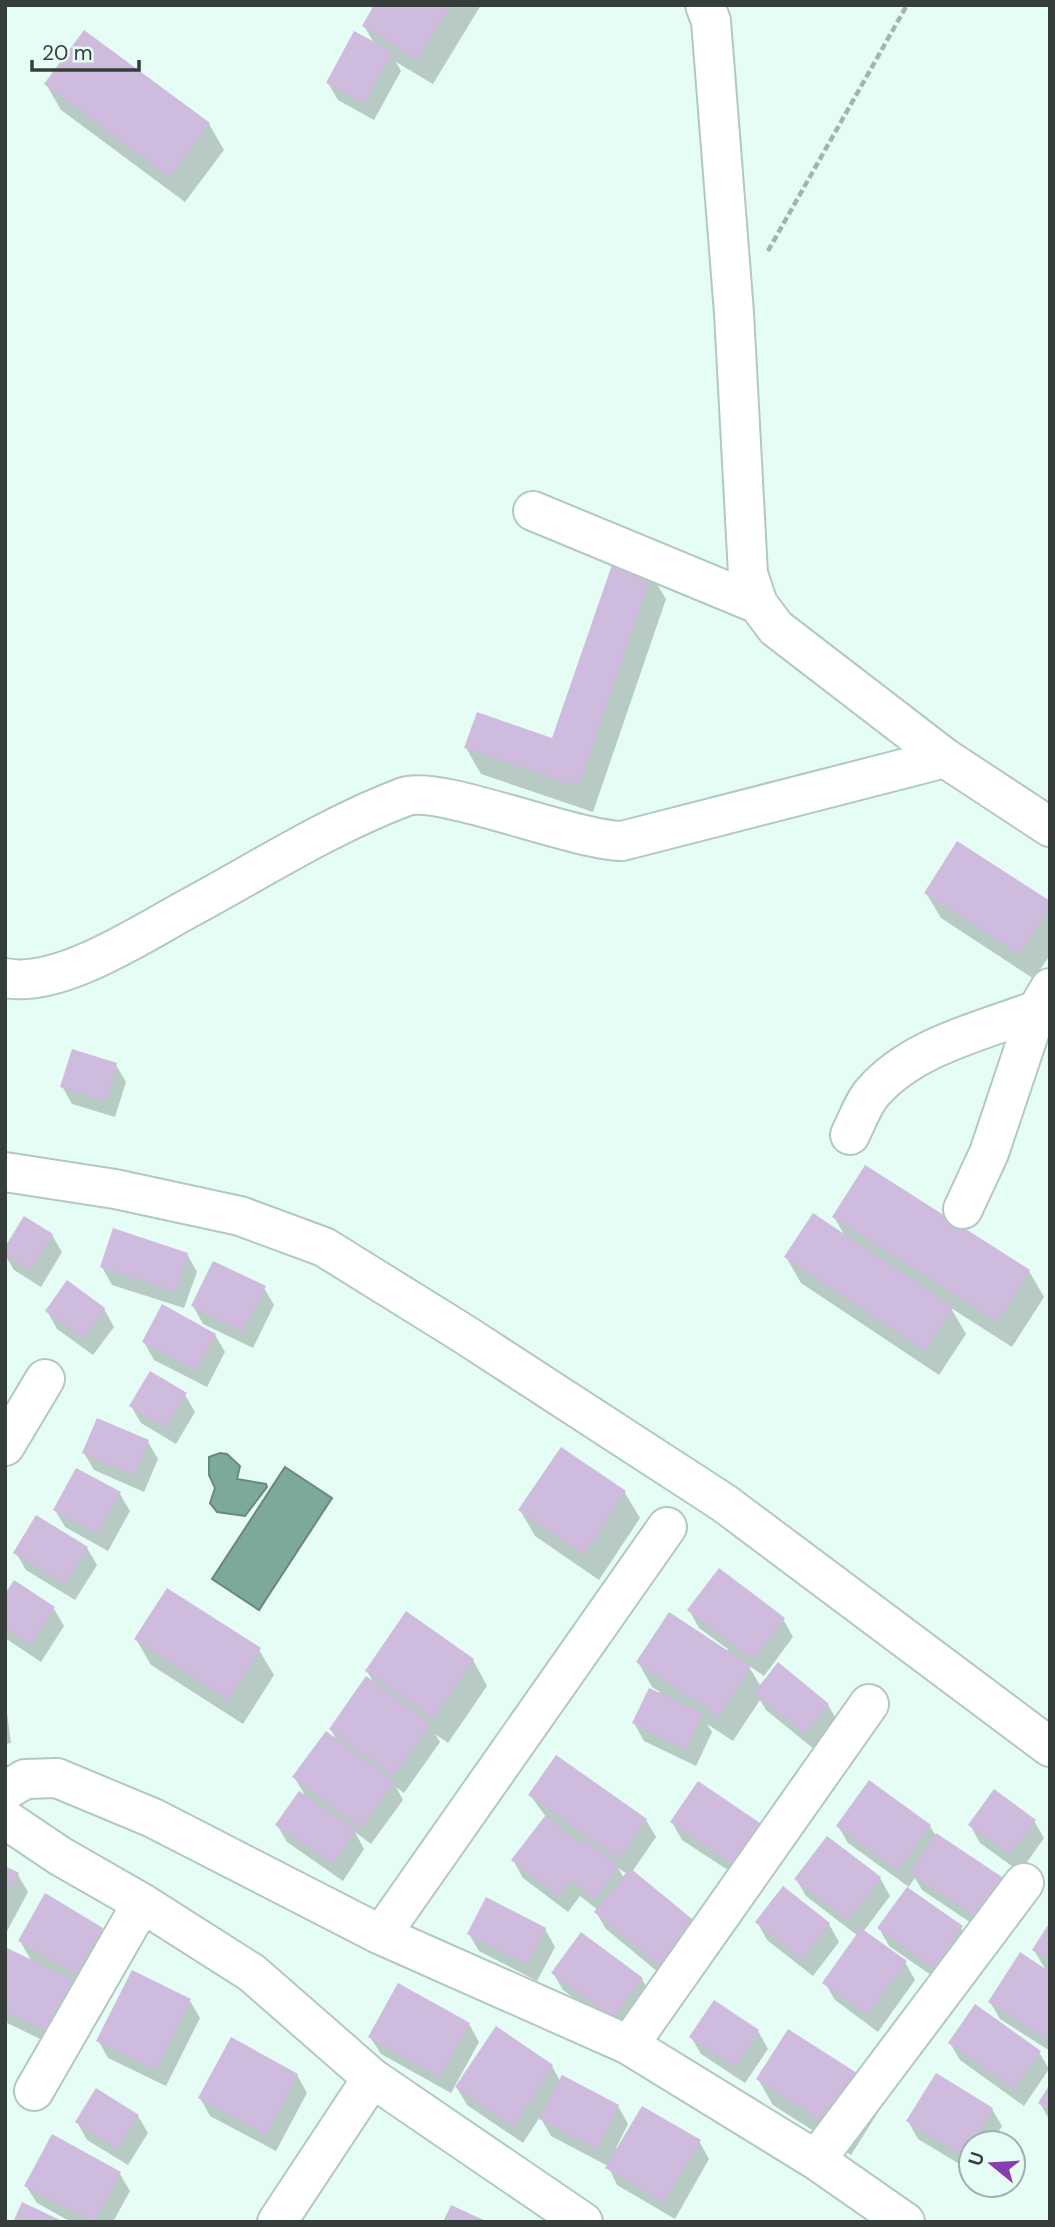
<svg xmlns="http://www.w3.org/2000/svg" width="1055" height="2227" font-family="'DM Sans',sans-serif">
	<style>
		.water { fill: #7ca99a; stroke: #67897e; stroke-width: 2 }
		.shadow { fill: #0003; fill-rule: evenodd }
		.building { fill: #cfbbde }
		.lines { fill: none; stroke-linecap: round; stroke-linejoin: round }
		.minor-casing { stroke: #b2c9c1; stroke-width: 42 }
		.path { stroke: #a3b4ae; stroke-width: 4.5; stroke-dasharray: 7 3.5; stroke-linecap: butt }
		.minor { stroke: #fff; stroke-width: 38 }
	</style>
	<rect width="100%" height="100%" fill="#e6fdf5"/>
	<path class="water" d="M220 1453 227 1454 240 1466 237 1479 266 1484 267 1487 245 1516 217 1512 210 1503 215 1488 209 1475V1457Z
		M285 1467 332 1498 259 1610 212 1579Z"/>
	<path class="shadow" d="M376 5H481L433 84 396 62 401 71 374 120 338 100 328 83 375 45 364 26Z
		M46 84 209 124 224 150 185 202 61 110Z
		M651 574 666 599 593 812 481 774 466 748 553 740Z
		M926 893 1050 903V955L1034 979 941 918Z
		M116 1065 126 1082 115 1117 72 1104 62 1086Z
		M834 1217 1029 1271 1044 1297 1012 1347 951 1308 966 1334 939 1375 801 1283 786 1257 846 1238Z
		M52 1235 62 1252 41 1287 14 1270 5 1255Z
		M187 1254 197 1272 184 1308 112 1285 102 1267Z
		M264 1288 274 1305 253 1348 203 1324 193 1306Z
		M104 1309 114 1327 93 1355 57 1329 47 1311Z
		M215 1335 225 1352 207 1387 154 1360 144 1342Z
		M185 1395 195 1412 176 1444 141 1423 131 1406Z
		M148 1442 158 1459 144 1492 94 1470 84 1453Z
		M561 1449 625 1493 640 1518 599 1580 535 1536 520 1510Z
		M120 1494 130 1511 108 1551 65 1527 55 1510Z
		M87 1548 97 1565 75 1600 26 1570 16 1553Z
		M15 1582 54 1609 64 1626 41 1662 5 1638V1597Z
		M689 1610 783 1619 793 1637 764 1676 748 1665 761 1687 828 1705 838 1722 815 1750 766 1710 760 1700 733 1741 707 1724 712 1732 696 1766 644 1741 634 1723 660 1692 652 1687 638 1662 729 1650 699 1628Z
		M136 1639 259 1650 274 1675 243 1724 151 1665Z
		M473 1660 487 1686 448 1743 435 1734 440 1742 404 1793 396 1787 403 1800 371 1844 355 1832 364 1849 343 1881 287 1842 277 1825 306 1797 294 1777 338 1742 331 1730 375 1685 367 1671Z
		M5 1697 11 1743 5 1744Z
		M698 1783 746 1882 682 1840 672 1822Z
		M530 1795 646 1820 656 1837 632 1872 677 1988 606 1929 596 1912 598 1910 580 1896 568 1912 523 1878 513 1860 546 1817ZM618 1868 627 1874 624 1878Z
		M1034 1821 1044 1838 1020 1872 980 1843 970 1825Z
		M838 1826H930L998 1941 922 1890 915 1878 907 1889 961 1928 971 1945 944 1984 889 1946 879 1928 909 1887 848 1843Z
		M828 1838 880 1878 890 1896 863 1932 905 1962 915 1980 878 2032 835 2000 825 1983 858 1936 806 1896 796 1879Z
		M5 1868 18 1875 28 1892 5 1935Z
		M757 1922 829 1924 839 1942 813 1976 767 1940Z
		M1050 1925V2051L1000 2019 990 2002 1047 1972 1034 1950Z
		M102 1929 112 1946 86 1990 73 1983 82 1999 59 2048 5 2022V1950L32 1962 20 1941Z
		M545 1929 555 1947 537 1981 479 1951 469 1934Z
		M553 1973 642 1979 652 1997 624 2035 563 1990Z
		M190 2001 200 2018 166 2086 108 2058 98 2040Z
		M469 2024 479 2042 451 2093 381 2054 370 2037Z
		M758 2031 768 2049 745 2083 701 2054 691 2037Z
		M950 2043 1039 2052 1049 2069 1024 2106 960 2060Z
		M552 2066 560 2081 618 2106 628 2124 616 2148 618 2149 699 2141 709 2159 675 2219 617 2185 608 2166 551 2136 540 2117 523 2143 467 2105 457 2088Z
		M297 2075 307 2093 276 2151 210 2116 200 2098Z
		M758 2079 867 2081 882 2106 851 2155 773 2105Z
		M1050 2087V2121L1040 2103Z
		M992 2109 1002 2126 992 2143H971V2171L918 2139 908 2121Z
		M138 2116 148 2133 128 2165 87 2140 77 2122Z
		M120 2174 130 2191 113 2222H71L37 2203 26 2186Z"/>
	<path class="building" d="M374 5H451L418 60 362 26Z
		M84 30 210 123 170 178 44 84Z
		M354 31 393 52 364 104 326 83Z
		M614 559 652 572 579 787 464 748 477 712 552 738Z
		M957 841 1050 901V908L1019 954 924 893Z
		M72 1049 117 1063 106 1101 60 1087Z
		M865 1165 1030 1270 997 1322 832 1217Z
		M813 1213 953 1307 924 1351 784 1257Z
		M24 1216 53 1234 31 1270 5 1255V1247Z
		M113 1228 188 1253 175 1292 100 1267Z
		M213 1261 266 1286 243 1332 191 1306Z
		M67 1280 105 1308 83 1339 45 1311Z
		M162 1304 216 1334 197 1371 142 1342Z
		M150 1371 187 1393 165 1428 129 1406Z
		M97 1418 149 1440 134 1475 82 1453Z
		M561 1447 626 1491 584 1555 518 1510Z
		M76 1468 121 1492 98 1534 53 1510Z
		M36 1515 88 1547 65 1584 13 1553Z
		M719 1568 785 1618 753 1660 687 1610Z
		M14 1580 55 1607 31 1646 5 1629V1594Z
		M167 1588 261 1648 228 1700 134 1639Z
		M406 1611 474 1659 433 1718 365 1671Z
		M669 1612 751 1666 718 1716 636 1662Z
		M778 1662 829 1704 805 1734 754 1693Z
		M366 1676 431 1723 393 1776 329 1729Z
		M649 1688 703 1713 686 1750 632 1723Z
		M326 1731 395 1782 361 1828 292 1777Z
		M556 1755 647 1819 619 1859 528 1795Z
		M869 1780 931 1825 898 1871 836 1826Z
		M698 1781 763 1825 736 1866 670 1822Z
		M994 1789 1036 1820 1010 1855 968 1825Z
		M299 1791 356 1830 333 1864 275 1825Z
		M545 1816 580 1843 583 1839 619 1866 594 1899 570 1880 558 1896 511 1860Z
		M936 1833 1014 1885 988 1925 910 1873Z
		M827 1836 881 1877 848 1921 794 1879Z
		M5 1866 19 1873 5 1899Z
		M630 1868 703 1928 666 1972 594 1912Z
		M783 1886 830 1923 802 1960 755 1922Z
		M907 1887 963 1926 934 1968 877 1928Z
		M45 1893 103 1928 76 1974 18 1941Z
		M486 1897 546 1928 527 1964 467 1934Z
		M1050 1922V1961L1032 1950Z
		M861 1928 907 1961 868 2015 822 1983Z
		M581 1932 643 1978 613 2018 551 1973Z
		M5 1947 73 1980 49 2032 5 2011Z
		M1020 1952 1050 1972V2041L988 2002Z
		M132 1970 191 1999 156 2070 96 2041Z
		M398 1983 470 2023 440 2077 368 2037Z
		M714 2000 759 2030 735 2067 689 2037Z
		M975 2004 1041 2051 1014 2089 948 2043Z
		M496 2026 553 2065 513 2127 455 2087Z
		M788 2029 868 2080 836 2130 756 2079Z
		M231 2037 298 2074 266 2135 198 2098Z
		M936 2073 993 2108 964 2157 906 2121Z
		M562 2075 619 2105 597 2149 539 2119Z
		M1050 2084V2111L1038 2103Z
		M96 2088 139 2115 118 2149 75 2122Z
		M642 2106 701 2140 664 2202 605 2168Z
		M52 2134 121 2172 94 2222 24 2186Z
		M22 2202 64 2222H13Z
		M451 2205 488 2222H443Z"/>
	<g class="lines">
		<g class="minor-casing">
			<path id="minor" d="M705 5 711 21 734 313 748 574 758 604 776 628 945 758 1050 827
				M533 511 758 604
				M5 978C60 989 144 932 191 907 261 869 330 825 404 797 438 784 571 840 622 841L945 758
				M850 1135C857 1121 863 1103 873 1092 913 1046 982 1031 1037 1010
				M5 1172 115 1189 240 1216 324 1247 464 1334 724 1503 1050 1747
				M963 1209 989 1153 1037 1010 1050 988
				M5 1446 45 1379
				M5 1791 25 1779 57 1778 153 1818 381 1935 629 2045 816 2160 905 2222
				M5 1819 60 1856 142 1903 252 1973 372 2078 583 2222
				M381 1935 667 1527
				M629 2045 869 1704
				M34 2091 142 1903
				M816 2160 1024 1883
				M277 2222 372 2078"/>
		</g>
		<path class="path" d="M768 251 907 5"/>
		<use href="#minor" class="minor"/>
	</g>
	<rect width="1055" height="2227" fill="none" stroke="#353e3b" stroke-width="14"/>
	<g transform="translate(992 2164) rotate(288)"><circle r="33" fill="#e6fdf5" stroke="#9fb1ab" stroke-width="2"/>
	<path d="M0-5L12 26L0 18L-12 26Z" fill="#863eb0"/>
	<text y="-10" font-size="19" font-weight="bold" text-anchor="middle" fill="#353e3b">U</text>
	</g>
	<path d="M32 60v10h107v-10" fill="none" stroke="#353e3b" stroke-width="3.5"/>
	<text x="42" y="60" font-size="21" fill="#353e3b" stroke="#e6fdf5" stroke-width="5" paint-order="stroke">20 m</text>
</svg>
